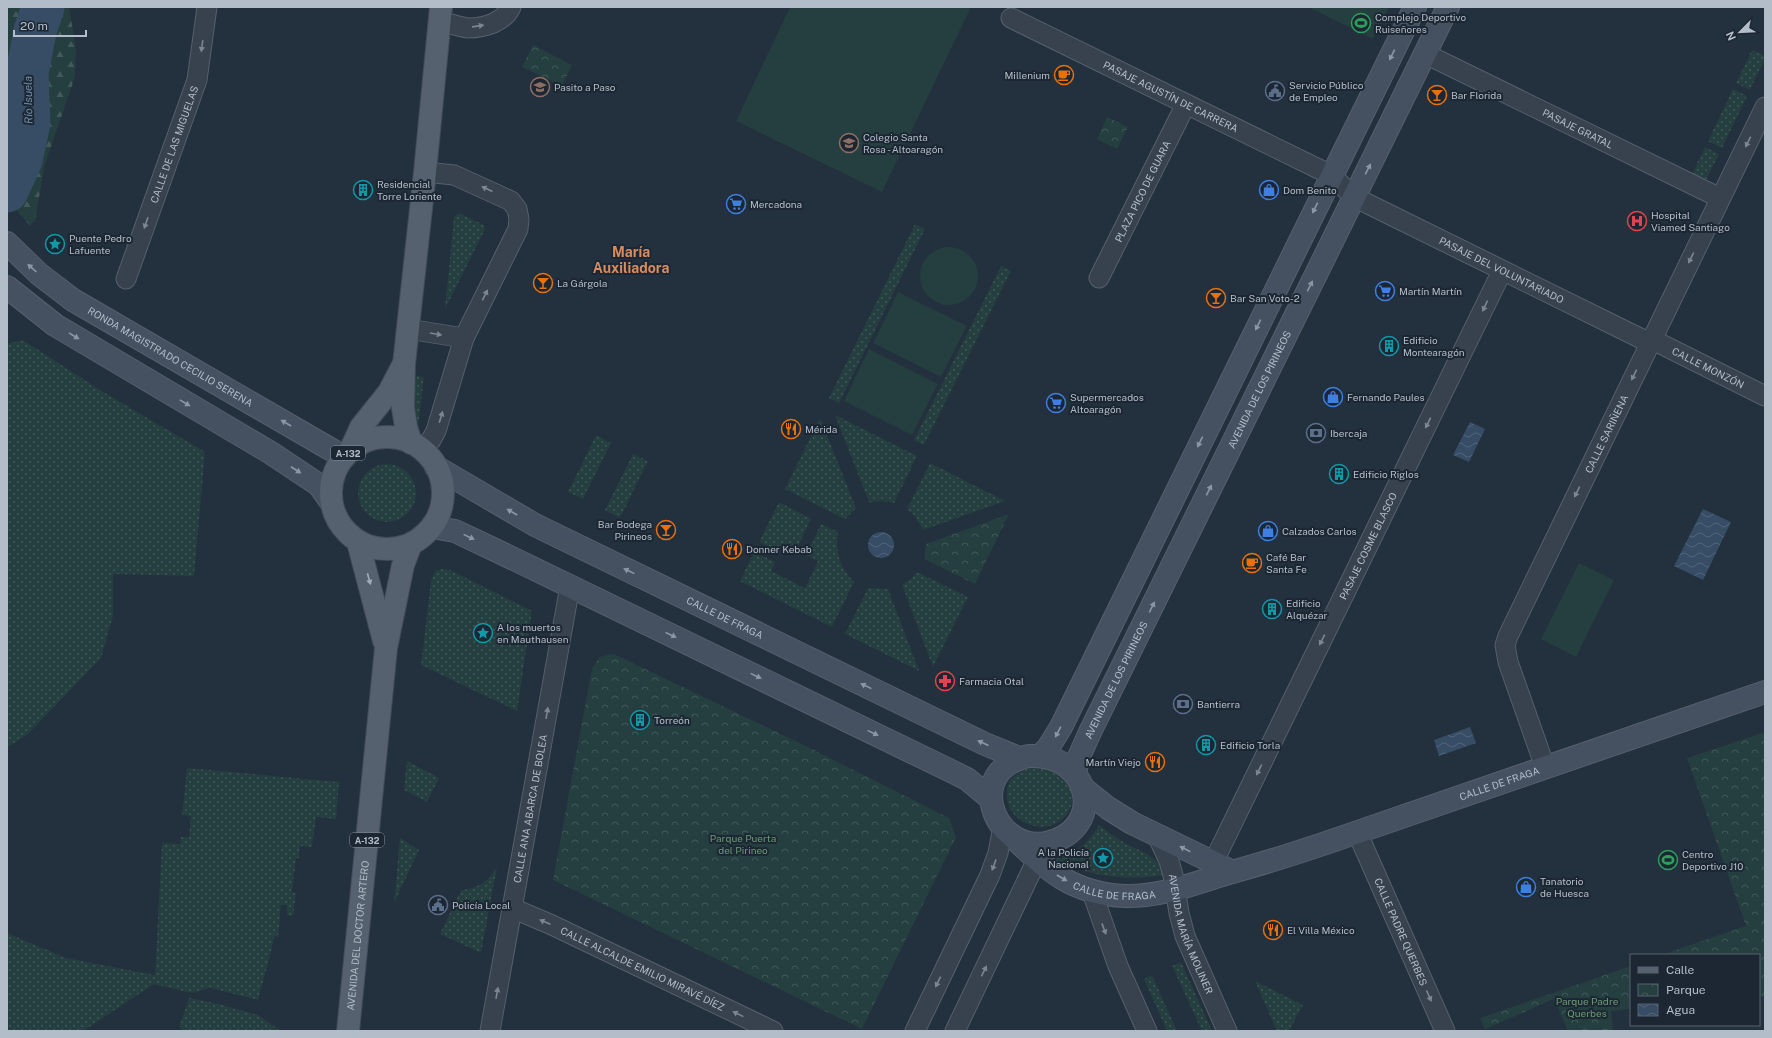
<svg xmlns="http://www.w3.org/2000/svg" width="1772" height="1038" font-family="'Public Sans',sans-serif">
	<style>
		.grass { fill: url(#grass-dots) }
		.forest { fill: url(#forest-firs) }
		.park { fill: url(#park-crowns) }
		.pitch { fill: #253e3f }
		.water { fill: url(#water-waves) }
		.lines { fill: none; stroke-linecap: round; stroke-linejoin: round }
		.river { stroke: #374d65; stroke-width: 43 }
		.street-casing { stroke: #55606c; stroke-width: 21 }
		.secondary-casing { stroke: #55606c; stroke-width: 24 }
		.primary-casing { stroke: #404b57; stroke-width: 24 }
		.street { stroke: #37424e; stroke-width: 19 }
		.secondary { stroke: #455161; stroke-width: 22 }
		.primary { stroke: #55616e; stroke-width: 22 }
		.oneway { fill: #7b8692 }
		.oneway2 { fill: #8c97a5 }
		.oneway3 { fill: #a0abb7 }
		.labels { text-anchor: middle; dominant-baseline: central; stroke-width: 4; stroke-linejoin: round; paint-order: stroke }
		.shield { fill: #1c2733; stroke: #86909c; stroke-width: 1 }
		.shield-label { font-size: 9px; font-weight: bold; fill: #b3bdc9 }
		.poi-label { font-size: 10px; fill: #b3bdc9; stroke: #1c2733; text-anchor: start }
		.street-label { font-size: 10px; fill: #b3bdc9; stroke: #1c2733 }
		.park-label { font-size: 10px; fill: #6a9a72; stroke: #1c2733 }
		.water-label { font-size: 11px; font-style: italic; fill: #7390ad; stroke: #1c2733 }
		.district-label { font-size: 14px; font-weight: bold; fill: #d78c61; stroke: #1c2733 }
	</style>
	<defs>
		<pattern id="grass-dots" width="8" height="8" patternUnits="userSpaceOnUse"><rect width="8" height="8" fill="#253e3f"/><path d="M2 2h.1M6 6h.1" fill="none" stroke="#425859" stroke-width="1.8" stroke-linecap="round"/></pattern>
		<pattern id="forest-firs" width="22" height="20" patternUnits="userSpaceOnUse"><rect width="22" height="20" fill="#253e3f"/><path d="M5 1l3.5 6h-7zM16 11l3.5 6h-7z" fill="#425859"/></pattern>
		<pattern id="park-crowns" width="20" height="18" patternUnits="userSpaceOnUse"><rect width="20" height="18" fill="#253e3f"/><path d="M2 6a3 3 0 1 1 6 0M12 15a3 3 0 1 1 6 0" fill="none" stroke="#425859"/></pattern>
		<pattern id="water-waves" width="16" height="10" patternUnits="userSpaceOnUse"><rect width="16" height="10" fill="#374d65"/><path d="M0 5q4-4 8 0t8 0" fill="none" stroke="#52657a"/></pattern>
	</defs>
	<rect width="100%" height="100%" fill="#23303e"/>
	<path class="grass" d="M1752 50 1765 56V59L1750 90 1736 83Z
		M1733 89 1747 96 1722 148 1708 141Z
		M1705 147 1719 154 1705 182 1691 176Z
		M459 213 484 225 485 229 445 309 454 217Z
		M915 224 925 229 839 403 829 398Z
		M1001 266 1011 271 924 445 914 440Z
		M23 340 100 390 205 452 194 576 113 574V616L101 658 27 735 7 747V344Z
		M416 376 424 377 418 427 413 407Z
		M835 415 917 456 894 503 884 501 869 502Z
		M820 418 856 508 845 519 785 489Z
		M596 435 611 443 583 499 568 492Z
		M633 454 648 461 620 518 605 510Z
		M930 463 1005 501 923 530 914 515 907 509Z
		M358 493a29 29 0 1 1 58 0a29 29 0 1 1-58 0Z
		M779 502 811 519 796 550 784 544 780 553 759 542Z
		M821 524 838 532C835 552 840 567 854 582L832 627 740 581 754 552 775 562 771 571 805 588 818 561 806 555Z
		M442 569 450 570 532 611 517 711 421 665 431 581 435 571Z
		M917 572 968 597 933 667 902 585 911 579Z
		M868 588 888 589 919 671 845 634Z
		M407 761 439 778 427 802 404 790Z
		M1032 767C1052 766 1081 785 1070 809 1066 818 1059 823 1050 826 1030 830 1006 817 1007 794 1007 789 1008 783 1011 779 1016 773 1024 770 1032 767Z
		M187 768 339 782 336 819 316 817 312 847 300 846 299 858H296L292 892 296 893 293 916 287 915V905H281L278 937 274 936 272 948 258 1000 210 988 191 993 154 984 83 1031H7V933L66 958 155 975 162 843 180 844 181 837H189L191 816 182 815Z
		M1099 825C1107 831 1116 838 1125 843 1142 852 1158 856 1165 875 1126 881 1091 877 1055 859 1076 853 1088 844 1099 825Z
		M400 838 419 850 394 903Z
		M497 867 481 953 440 934 461 890C478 889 488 881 497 867Z
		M1181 962 1212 1031H1202L1172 966Z
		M1152 975 1177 1031H1167L1144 979Z
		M1255 981 1303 1005 1289 1031H1277Z
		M189 998 215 1003 258 1015 281 1031H184L179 1027Z"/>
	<path class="forest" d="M7 7H69L76 49 75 77 45 164 35 220 30 226 7 199V121L9 106 7 91Z"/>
	<path class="park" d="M533 45 572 65 562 86 522 67Z
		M1107 117 1128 127 1117 149 1097 139Z
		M1009 514 975 584 924 559 926 544Z
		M609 654H614L812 749 949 818 956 837 862 1029 553 880 592 668 600 657Z
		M1765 732V996L1759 997V955H1661L1746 926 1687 758Z
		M1631 966V1009L1611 1011 1613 1031H1568L1554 999 1485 1029 1480 1018Z"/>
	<path class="pitch" d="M790 7H971L882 192 736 121Z
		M1308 7H1389L1373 39Z
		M920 276a29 29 0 1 1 58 0a29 29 0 1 1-58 0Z
		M898 292 967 326 941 377 873 343Z
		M869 349 938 384 912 435 844 401Z
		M1579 563 1614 580 1576 657 1541 639Z"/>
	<path class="water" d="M1470 422 1485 429 1469 462 1453 455Z
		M1703 509 1731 522 1703 580 1674 566Z
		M868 545a13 13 0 1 1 26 0a13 13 0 1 1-26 0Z
		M1470 727 1476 743 1439 756 1434 740Z"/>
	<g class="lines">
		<path class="river" d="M7 191 21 160 29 123 27 73 35 31 43 7"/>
		<g class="street-casing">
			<g id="street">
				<path id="s1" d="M1011 18 1331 175 1354 197 1650 343"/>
				<path d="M440 21C449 23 459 27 468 28 485 28 504 22 511 7"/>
				<path id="s2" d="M1436 59 1720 198"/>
				<path id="s3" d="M1099 278 1186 104"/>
				<path id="s4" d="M126 279 197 80 207 7"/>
				<path d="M408 329 464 338"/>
				<path id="s5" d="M1651 339 1765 396"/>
				<path d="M421 449 431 440 436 431 464 338 518 229 519 219 517 209 511 201 454 175 425 172"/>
				<path id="s6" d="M1545 767 1508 662 1505 645 1508 636 1765 107"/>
				<path id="s7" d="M1357 832 1445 1031"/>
				<path id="s8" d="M1157 835 1169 861 1173 875 1179 913 1185 936 1227 1031"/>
				<path id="s9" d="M1213 863 1502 271"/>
				<path d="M1092 892 1118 966 1147 1031"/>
				<path id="s10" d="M512 908 552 925 773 1031"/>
				<path id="s11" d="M490 1031 570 586"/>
				<path d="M915 1031 990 875 998 853 1003 827"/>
				<path d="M955 1031 1043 847"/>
			</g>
		</g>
		<g class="secondary-casing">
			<g id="secondary">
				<path id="s12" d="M7 243 39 274 73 300 344 457"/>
				<path d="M7 287 55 325 271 453 319 485 331 502"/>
				<path id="s13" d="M436 467 535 525 985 744 1019 758"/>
				<path d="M432 527 455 531 516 560 951 771 967 779 990 798"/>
				<path d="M1029 756C1093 753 1106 831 1046 843 994 853 962 770 1029 756Z"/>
				<path d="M1040 756 1048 748 1061 727 1415 7"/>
				<path id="s14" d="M1075 773 1078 759 1090 732 1448 7"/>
				<path d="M1083 788 1108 808 1132 823 1233 872"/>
				<path id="s15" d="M1011 835C1046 870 1073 894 1125 896 1162 897 1198 882 1232 872 1272 861 1312 848 1352 834 1489 787 1627 739 1765 692"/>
			</g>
		</g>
		<g class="primary-casing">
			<g id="primary">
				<circle cx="387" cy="493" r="56"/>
				<path d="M411 443 406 427 403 408 404 364 425 172 441 7"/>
				<path d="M350 451 361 427 389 392 402 367"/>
				<path d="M358 542 384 641"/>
				<path id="s16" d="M348 1031 386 648 403 565 411 544"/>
			</g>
		</g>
		<use href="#street" class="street"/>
		<use href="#secondary" class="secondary"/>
		<use href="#primary" class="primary"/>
	</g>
	<defs><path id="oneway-solid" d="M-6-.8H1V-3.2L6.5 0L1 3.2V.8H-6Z"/></defs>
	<g class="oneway">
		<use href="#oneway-solid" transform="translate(478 26) rotate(-8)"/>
		<use href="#oneway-solid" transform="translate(202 46) rotate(98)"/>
		<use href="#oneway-solid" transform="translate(1748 142) rotate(116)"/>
		<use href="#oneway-solid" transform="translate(487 189) rotate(-155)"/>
		<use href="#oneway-solid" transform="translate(146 223) rotate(109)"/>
		<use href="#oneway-solid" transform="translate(1691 258) rotate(116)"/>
		<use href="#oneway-solid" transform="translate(485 295) rotate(-64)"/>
		<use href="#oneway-solid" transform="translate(1485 306) rotate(115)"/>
		<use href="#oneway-solid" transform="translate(436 334) rotate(10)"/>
		<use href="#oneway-solid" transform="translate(1634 375) rotate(116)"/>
		<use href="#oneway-solid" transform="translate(441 417) rotate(-73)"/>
		<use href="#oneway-solid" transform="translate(1428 423) rotate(116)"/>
		<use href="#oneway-solid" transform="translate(1577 492) rotate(116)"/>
		<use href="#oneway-solid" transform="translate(1322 640) rotate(116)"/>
		<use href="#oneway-solid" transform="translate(547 713) rotate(-80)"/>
		<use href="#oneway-solid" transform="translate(1259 770) rotate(116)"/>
		<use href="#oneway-solid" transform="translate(994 865) rotate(110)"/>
		<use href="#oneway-solid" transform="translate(545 922) rotate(-157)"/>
		<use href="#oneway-solid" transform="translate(1104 929) rotate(70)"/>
		<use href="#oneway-solid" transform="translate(984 971) rotate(-64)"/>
		<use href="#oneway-solid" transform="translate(938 982) rotate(116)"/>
		<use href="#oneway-solid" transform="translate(497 993) rotate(-80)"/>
		<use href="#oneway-solid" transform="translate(1429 996) rotate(66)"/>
		<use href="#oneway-solid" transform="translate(738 1014) rotate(-154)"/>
	</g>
	<g class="oneway2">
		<use href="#oneway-solid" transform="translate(1392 55) rotate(116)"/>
		<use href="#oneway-solid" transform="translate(1368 169) rotate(-63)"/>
		<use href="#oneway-solid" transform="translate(1315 208) rotate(116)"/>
		<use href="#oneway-solid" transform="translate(32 268) rotate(-138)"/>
		<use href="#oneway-solid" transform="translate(1310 286) rotate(-64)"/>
		<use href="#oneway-solid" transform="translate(1258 325) rotate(116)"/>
		<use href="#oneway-solid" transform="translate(74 336) rotate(31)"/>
		<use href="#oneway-solid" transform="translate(185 403) rotate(31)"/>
		<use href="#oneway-solid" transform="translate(286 423) rotate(-150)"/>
		<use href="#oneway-solid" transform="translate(1200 442) rotate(116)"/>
		<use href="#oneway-solid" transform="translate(296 470) rotate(33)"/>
		<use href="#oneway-solid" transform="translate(1209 490) rotate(-64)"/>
		<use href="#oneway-solid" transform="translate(512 512) rotate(-150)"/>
		<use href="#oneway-solid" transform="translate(469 537) rotate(26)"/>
		<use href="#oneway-solid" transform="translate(629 571) rotate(-154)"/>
		<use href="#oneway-solid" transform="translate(1152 607) rotate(-64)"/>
		<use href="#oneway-solid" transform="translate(671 635) rotate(26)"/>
		<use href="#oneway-solid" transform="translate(756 676) rotate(26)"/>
		<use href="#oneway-solid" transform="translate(866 686) rotate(-154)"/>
		<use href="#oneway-solid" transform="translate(1058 732) rotate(118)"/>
		<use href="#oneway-solid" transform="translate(873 733) rotate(26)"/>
		<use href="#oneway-solid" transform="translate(983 743) rotate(-155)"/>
		<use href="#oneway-solid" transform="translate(1185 849) rotate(-153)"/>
		<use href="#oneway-solid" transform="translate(1062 878) rotate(30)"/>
	</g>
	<use class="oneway3" href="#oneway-solid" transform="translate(369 579) rotate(75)"/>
	<defs>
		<g id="stadium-ring" transform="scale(1)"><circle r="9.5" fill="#1c2733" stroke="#2e9e5b" stroke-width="1.5"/><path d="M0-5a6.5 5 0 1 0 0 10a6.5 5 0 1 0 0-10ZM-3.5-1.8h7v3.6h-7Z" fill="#2e9e5b"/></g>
		<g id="cafe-ring" transform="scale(1)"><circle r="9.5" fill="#1c2733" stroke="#e8710a" stroke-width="1.5"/><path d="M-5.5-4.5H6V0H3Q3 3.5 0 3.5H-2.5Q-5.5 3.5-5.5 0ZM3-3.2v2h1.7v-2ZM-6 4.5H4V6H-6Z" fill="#e8710a"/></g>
		<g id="school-ring" transform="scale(1)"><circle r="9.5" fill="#1c2733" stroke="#8d6e63" stroke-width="1.5"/><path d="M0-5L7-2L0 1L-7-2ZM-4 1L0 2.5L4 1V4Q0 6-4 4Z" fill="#8d6e63"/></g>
		<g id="civic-ring" transform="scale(1)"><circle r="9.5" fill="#1c2733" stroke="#5c6f8a" stroke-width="1.5"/><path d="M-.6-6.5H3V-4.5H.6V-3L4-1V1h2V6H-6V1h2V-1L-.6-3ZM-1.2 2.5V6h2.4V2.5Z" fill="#5c6f8a"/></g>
		<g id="bar-ring" transform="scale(1)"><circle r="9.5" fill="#1c2733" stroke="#e8710a" stroke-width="1.5"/><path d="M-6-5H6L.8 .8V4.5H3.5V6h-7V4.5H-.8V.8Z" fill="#e8710a"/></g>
		<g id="building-ring" transform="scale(1)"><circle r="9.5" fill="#1c2733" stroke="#0f9aa8" stroke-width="1.5"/><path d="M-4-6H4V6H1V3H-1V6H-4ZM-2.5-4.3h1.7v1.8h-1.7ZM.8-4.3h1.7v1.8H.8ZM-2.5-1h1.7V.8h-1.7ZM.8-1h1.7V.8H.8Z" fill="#0f9aa8"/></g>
		<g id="shop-ring" transform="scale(1)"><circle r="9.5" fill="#1c2733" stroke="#3f7fe0" stroke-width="1.5"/><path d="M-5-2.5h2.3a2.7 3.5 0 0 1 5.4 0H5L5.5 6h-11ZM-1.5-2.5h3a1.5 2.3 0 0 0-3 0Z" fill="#3f7fe0"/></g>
		<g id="supermarket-ring" transform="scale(1)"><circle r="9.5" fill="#1c2733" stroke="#3f7fe0" stroke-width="1.5"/><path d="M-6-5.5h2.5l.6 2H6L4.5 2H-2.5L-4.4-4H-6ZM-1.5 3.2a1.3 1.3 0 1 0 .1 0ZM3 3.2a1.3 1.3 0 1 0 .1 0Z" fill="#3f7fe0"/></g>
		<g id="hospital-ring" transform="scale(1)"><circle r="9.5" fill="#1c2733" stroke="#e0444e" stroke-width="1.5"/><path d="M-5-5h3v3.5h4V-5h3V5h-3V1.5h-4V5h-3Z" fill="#e0444e"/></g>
		<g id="sight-ring" transform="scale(1)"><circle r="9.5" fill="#1c2733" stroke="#0f9aa8" stroke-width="1.5"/><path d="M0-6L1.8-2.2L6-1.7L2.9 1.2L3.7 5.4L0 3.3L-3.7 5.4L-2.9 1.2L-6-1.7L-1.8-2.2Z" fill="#0f9aa8"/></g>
		<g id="restaurant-ring" transform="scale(1)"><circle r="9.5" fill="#1c2733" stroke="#e8710a" stroke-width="1.5"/><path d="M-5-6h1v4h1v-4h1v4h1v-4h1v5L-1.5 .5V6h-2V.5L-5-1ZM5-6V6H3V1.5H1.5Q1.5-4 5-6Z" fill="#e8710a"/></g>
		<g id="bank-ring" transform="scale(1)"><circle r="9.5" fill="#1c2733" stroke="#5c6f8a" stroke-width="1.5"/><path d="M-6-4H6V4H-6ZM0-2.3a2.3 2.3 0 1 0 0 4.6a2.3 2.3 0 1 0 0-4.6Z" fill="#5c6f8a"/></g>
		<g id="pharmacy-ring" transform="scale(1)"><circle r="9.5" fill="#1c2733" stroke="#e0444e" stroke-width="1.5"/><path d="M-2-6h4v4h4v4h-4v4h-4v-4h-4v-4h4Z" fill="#e0444e"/></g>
	</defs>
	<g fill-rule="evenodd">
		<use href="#stadium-ring" x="1361" y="23"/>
		<use href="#cafe-ring" x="1064" y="75"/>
		<use href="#school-ring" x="540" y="87"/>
		<use href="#civic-ring" x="1275" y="91"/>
		<use href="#bar-ring" x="1437" y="95"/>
		<use href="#school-ring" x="849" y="143"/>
		<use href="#building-ring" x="363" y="190"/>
		<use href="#shop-ring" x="1269" y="190"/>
		<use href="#supermarket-ring" x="736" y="204"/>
		<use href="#hospital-ring" x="1637" y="221"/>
		<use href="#sight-ring" x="55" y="244"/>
		<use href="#bar-ring" x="543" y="283"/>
		<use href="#supermarket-ring" x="1385" y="291"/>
		<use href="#bar-ring" x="1216" y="298"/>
		<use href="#building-ring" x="1389" y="346"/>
		<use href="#shop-ring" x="1333" y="397"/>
		<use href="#supermarket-ring" x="1056" y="403"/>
		<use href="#restaurant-ring" x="791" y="429"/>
		<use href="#bank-ring" x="1316" y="433"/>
		<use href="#building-ring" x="1339" y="474"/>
		<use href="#bar-ring" x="666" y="530"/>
		<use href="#shop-ring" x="1268" y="531"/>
		<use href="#restaurant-ring" x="732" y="549"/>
		<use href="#cafe-ring" x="1252" y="563"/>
		<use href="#building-ring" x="1272" y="609"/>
		<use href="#sight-ring" x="483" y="633"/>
		<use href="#pharmacy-ring" x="945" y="681"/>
		<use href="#bank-ring" x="1183" y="704"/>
		<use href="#building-ring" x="640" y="720"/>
		<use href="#building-ring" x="1206" y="745"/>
		<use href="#restaurant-ring" x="1155" y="762"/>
		<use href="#sight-ring" x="1103" y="858"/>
		<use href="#stadium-ring" x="1668" y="860"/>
		<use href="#shop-ring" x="1526" y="887"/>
		<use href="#civic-ring" x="438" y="905"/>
		<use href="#restaurant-ring" x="1273" y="930"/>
	</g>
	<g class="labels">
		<g class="shield">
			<rect x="331" y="446" width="34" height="14" rx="3"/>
			<rect x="350" y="833" width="34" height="14" rx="3"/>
		</g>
		<g class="shield-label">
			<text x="348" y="453">A-132</text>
			<text x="367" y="840">A-132</text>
		</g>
		<g class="poi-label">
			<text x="1375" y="17">Complejo Deportivo<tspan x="1375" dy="12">Ruiseñores</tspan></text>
			<text x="1050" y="75" text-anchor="end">Millenium</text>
			<text x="1289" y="85">Servicio Público<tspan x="1289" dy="12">de Empleo</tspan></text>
			<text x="554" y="87">Pasito a Paso</text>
			<text x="1451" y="95">Bar Florida</text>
			<text x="863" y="137">Colegio Santa<tspan x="863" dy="12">Rosa - Altoaragón</tspan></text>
			<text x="377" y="184">Residencial<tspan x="377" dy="12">Torre Loriente</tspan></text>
			<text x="1283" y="190">Dom Benito</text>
			<text x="750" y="204">Mercadona</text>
			<text x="1651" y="215">Hospital<tspan x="1651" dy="12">Viamed Santiago</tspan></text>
			<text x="69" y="238">Puente Pedro<tspan x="69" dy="12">Lafuente</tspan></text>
			<text x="557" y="283">La Gárgola</text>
			<text x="1399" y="291">Martín Martín</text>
			<text x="1230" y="298">Bar San Voto-2</text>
			<text x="1403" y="340">Edificio<tspan x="1403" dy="12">Montearagón</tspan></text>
			<text x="1070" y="397">Supermercados<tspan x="1070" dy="12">Altoaragón</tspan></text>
			<text x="1347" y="397">Fernando Paules</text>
			<text x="805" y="429">Mérida</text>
			<text x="1330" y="433">Ibercaja</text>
			<text x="1353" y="474">Edificio Riglos</text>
			<text x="652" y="524" text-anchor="end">Bar Bodega<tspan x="652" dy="12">Pirineos</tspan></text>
			<text x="1282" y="531">Calzados Carlos</text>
			<text x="746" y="549">Donner Kebab</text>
			<text x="1266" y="557">Café Bar<tspan x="1266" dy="12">Santa Fe</tspan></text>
			<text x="1286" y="603">Edificio<tspan x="1286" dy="12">Alquézar</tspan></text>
			<text x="497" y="627">A los muertos<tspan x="497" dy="12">en Mauthausen</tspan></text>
			<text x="959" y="681">Farmacia Otal</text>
			<text x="1197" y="704">Bantierra</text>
			<text x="654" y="720">Torreón</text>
			<text x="1220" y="745">Edificio Torla</text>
			<text x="1141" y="762" text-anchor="end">Martín Viejo</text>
			<text x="1089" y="852" text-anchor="end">A la Policía<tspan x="1089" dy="12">Nacional</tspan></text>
			<text x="1682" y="854">Centro<tspan x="1682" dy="12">Deportivo J10</tspan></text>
			<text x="1540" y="881">Tanatorio<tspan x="1540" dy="12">de Huesca</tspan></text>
			<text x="452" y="905">Policía Local</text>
			<text x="1287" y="930">El Villa México</text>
		</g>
		<g class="street-label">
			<text stroke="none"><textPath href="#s1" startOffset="178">PASAJE AGUSTÍN DE CARRERA</textPath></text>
			<text stroke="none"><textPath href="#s2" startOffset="158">PASAJE GRATAL</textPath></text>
			<text stroke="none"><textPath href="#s4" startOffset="143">CALLE DE LAS MIGUELAS</textPath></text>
			<text stroke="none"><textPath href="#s3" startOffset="97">PLAZA PICO DE GUARA</textPath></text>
			<text stroke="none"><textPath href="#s1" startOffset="553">PASAJE DEL VOLUNTARIADO</textPath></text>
			<text stroke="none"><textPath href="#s12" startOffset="200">RONDA MAGISTRADO CECILIO SERENA</textPath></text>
			<text stroke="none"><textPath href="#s5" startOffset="64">CALLE MONZÓN</textPath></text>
			<text stroke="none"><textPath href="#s14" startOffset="426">AVENIDA DE LOS PIRINEOS</textPath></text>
			<text stroke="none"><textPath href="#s6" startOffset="363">CALLE SARIÑENA</textPath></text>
			<text stroke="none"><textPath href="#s9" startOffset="353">PASAJE COSME BLASCO</textPath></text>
			<text stroke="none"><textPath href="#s13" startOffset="326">CALLE DE FRAGA</textPath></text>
			<text stroke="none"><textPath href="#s14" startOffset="102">AVENIDA DE LOS PIRINEOS</textPath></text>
			<text stroke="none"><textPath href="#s15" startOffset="525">CALLE DE FRAGA</textPath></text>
			<text stroke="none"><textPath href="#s11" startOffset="226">CALLE ANA ABARCA DE BOLEA</textPath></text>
			<text stroke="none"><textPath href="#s15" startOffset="122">CALLE DE FRAGA</textPath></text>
			<text stroke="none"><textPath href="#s7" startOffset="109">CALLE PADRE QUERBES</textPath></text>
			<text stroke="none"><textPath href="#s8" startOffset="105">AVENIDA MARÍA MOLINER</textPath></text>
			<text stroke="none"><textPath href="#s16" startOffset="96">AVENIDA DEL DOCTOR ARTERO</textPath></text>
			<text stroke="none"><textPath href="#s10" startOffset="144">CALLE ALCALDE EMILIO MIRAVÉ DÍEZ</textPath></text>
		</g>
		<g class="park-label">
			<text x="743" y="838">Parque Puerta<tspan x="743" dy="12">del Pirineo</tspan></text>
			<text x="1587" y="1001">Parque Padre<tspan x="1587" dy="12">Querbes</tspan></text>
		</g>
		<g class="water-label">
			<text transform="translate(28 100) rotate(-91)">Río Isuela</text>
		</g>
		<g class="district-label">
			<text x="631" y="252">María<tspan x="631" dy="16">Auxiliadora</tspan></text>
		</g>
	</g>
	<rect width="1772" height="1038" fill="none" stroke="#b3bdc9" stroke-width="16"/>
	<rect x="1630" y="954" width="130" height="72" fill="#1c2733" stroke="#58636f"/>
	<rect x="1638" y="967" width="20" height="6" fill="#55616e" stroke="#58636f"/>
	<text x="1666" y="974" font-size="12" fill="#b3bdc9">Calle</text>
	<rect x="1638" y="984" width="20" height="12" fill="url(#park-crowns)" stroke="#58636f"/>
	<text x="1666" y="994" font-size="12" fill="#b3bdc9">Parque</text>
	<rect x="1638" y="1004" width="20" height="12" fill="url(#water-waves)" stroke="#58636f"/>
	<text x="1666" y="1014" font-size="12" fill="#b3bdc9">Agua</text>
	<g transform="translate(1740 32) rotate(246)" stroke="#1c2733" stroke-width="3" paint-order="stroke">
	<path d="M0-3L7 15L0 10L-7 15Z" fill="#b3bdc9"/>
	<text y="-6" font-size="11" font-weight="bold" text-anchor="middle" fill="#b3bdc9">N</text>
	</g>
	<path d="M14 30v6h72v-6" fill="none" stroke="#b3bdc9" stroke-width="2"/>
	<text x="20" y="30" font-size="12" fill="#b3bdc9" stroke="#1c2733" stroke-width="3" paint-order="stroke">20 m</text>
</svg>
